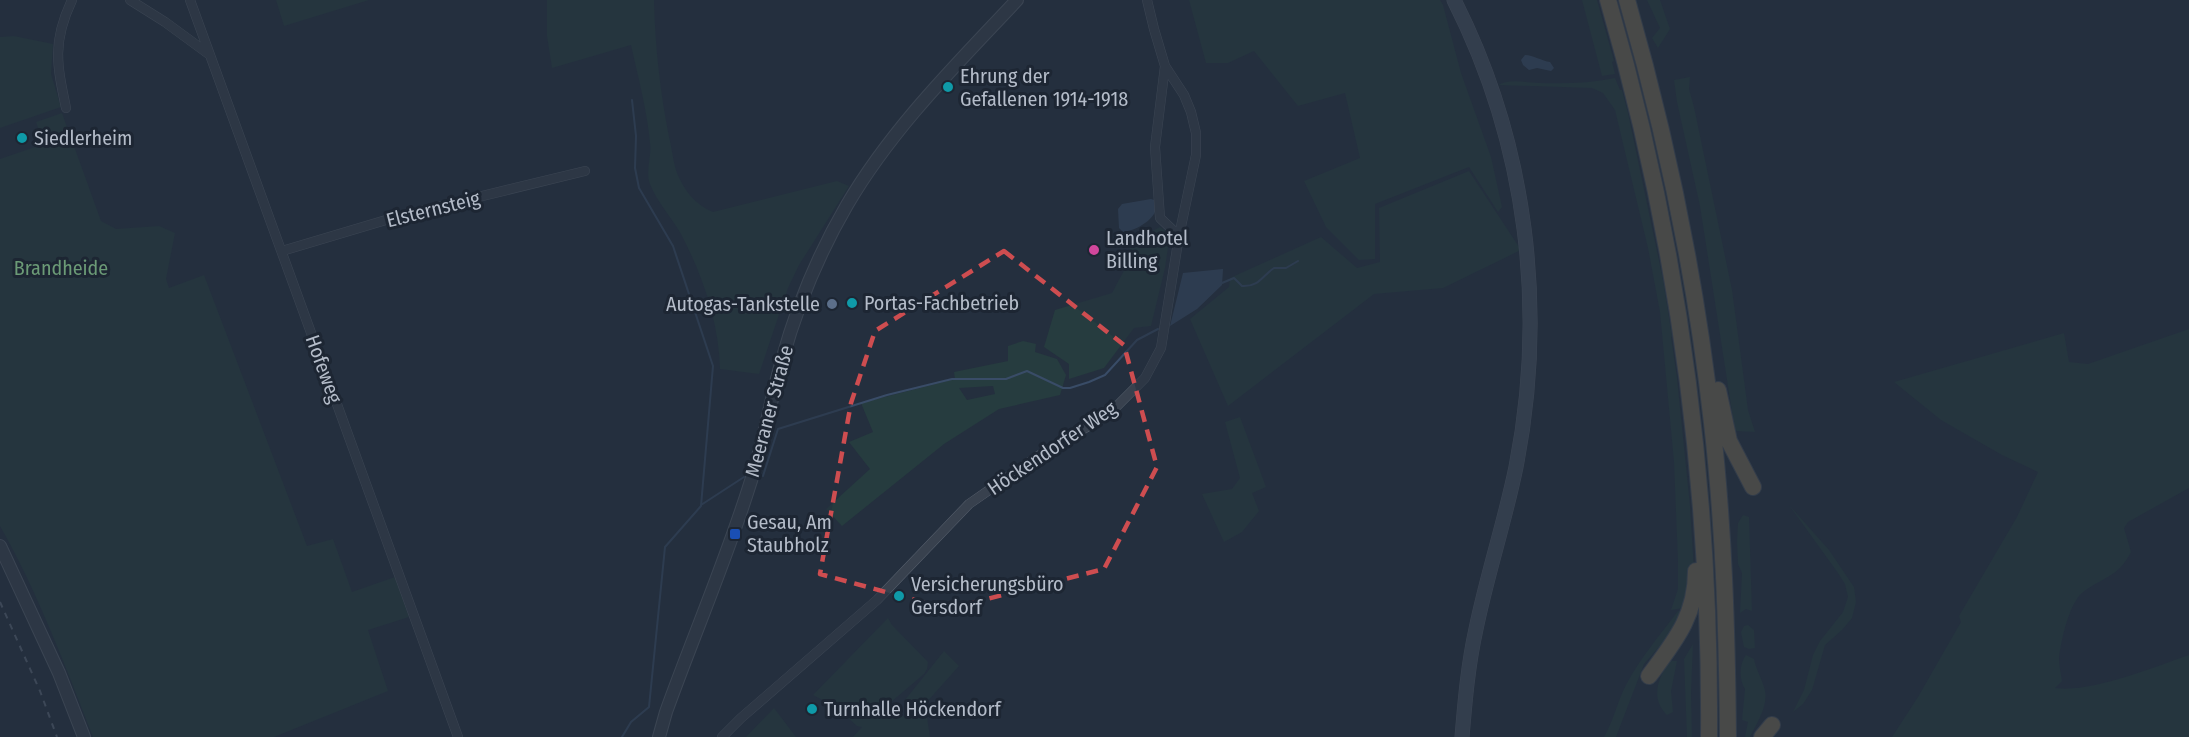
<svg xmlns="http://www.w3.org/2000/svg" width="2189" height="737" font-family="'Fira Sans Condensed',sans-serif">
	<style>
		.green { fill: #263c3f; fill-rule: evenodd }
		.water { fill: #394c67 }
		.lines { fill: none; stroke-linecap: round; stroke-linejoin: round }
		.stream { stroke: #394c67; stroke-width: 2 }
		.minor-casing { stroke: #565f6c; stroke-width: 10 }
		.tertiary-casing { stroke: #565f6c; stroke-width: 14 }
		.secondary-casing { stroke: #565f6c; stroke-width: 15 }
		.motorway-casing { stroke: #434c59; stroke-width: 18 }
		.minor { stroke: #38414e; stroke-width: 9 }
		.tertiary { stroke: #38414e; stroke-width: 12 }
		.secondary { stroke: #465061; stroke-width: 14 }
		.motorway { stroke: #746855; stroke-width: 16 }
		.rail { stroke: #5a6575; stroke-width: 2; stroke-dasharray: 6 6; stroke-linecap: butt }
		.marked { fill: none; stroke: #ce4d50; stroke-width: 4.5; stroke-dasharray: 12 8; stroke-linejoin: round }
		.culture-dot { fill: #0f9aa8; stroke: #1d2633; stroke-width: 2 }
		.hotel-dot { fill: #d1479c; stroke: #1d2633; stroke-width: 2 }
		.service-dot { fill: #5c6f8a; stroke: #1d2633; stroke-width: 2 }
		.transit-dot { fill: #1a4fb4; stroke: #1d2633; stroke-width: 2 }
		.labels { text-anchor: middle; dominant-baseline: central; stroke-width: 6; stroke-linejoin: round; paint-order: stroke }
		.poi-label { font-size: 20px; fill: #b4bcc9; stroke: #1d2633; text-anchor: start }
		.street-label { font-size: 20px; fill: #b4bcc9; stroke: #1d2633 }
		.park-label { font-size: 20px; fill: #6b9a76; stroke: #1d2633 }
	</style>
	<rect width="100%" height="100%" fill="#242f3e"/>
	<path class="green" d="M276 0H369L284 26Z
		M547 0H654C655 46 660 91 669 137 672 148 673 162 677 173 684 190 695 205 713 212L837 181 849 186 799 265 788 288 759 374 720 369C719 323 703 276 681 234 672 218 657 202 650 184 645 172 652 156 650 143 647 110 638 77 631 45L552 68 547 36Z
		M1189 0H1440L1443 5 1461 73 1491 157 1502 207 1498 212 1469 167 1375 204V259L1359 260 1326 227 1304 181 1360 158 1345 93 1298 106 1254 51 1228 63H1206Z
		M1582 0H1597L1614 61 1612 62 1615 74 1602 76Z
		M1647 0H1660L1670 29 1658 48 1652 38 1660 28Z
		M14 36 53 44 51 74 61 107 0 128V37Z
		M1690 77 1689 89 1694 107 1732 290 1748 410 1755 432 1735 431 1700 206 1677 102 1674 80Z
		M1615 78 1620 90H1622L1628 113 1663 280 1672 336 1671 337 1677 378 1690 506 1694 570 1689 607 1671 610 1678 589V562L1674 462 1660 312 1648 248 1615 110 1603 93 1592 88 1498 85C1511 78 1526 83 1540 83 1565 84 1590 83 1615 78Z
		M62 113 69 133 43 142 36 122Z
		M70 135 101 221 116 229 159 226 175 233 166 279 169 288 204 275 307 546 333 539 352 592 395 577 409 617 368 630 388 691 274 737H93C65 665 38 593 0 526V159Z
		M1469 171 1521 250 1443 288 1374 294 1228 406 1190 319 1229 287 1230 278 1321 237 1357 268 1380 262 1379 208Z
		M1160 227 1170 234 1165 268 1151 326 1134 328 1104 368 1069 379V364L1044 347 1055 310 1112 293 1128 263 1130 243Z
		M2189 329V488L2128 522 2124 528 2131 552C2118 578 2102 577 2082 593 2069 604 2061 641 2059 658 2059 666 2061 674 2062 681L2055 688C2091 693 2154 667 2189 655V737H1892L1918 697 1961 622 1959 616 2017 517 2038 472 2002 455 1941 420 1894 382 2064 333 2069 362 2088 364Z
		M1023 341 1036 344 1035 352 1057 359 1066 375 1060 395 999 409 944 444 842 526 826 509 870 469 849 442 873 432 861 403 955 379 954 372 1008 361V346ZM993 386 995 394 967 400 959 388Z
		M1240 417 1266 487 1252 493 1259 511 1242 532 1224 542 1202 494 1232 489 1240 478 1225 422Z
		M1789 505 1829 550 1854 587 1856 602 1852 618 1842 630 1825 645 1812 690 1803 704 1793 712 1804 690 1813 655 1820 641 1843 612 1848 597 1845 584 1838 573Z
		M1743 515 1749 517 1752 611 1746 609 1740 613 1742 573 1738 564 1737 541 1738 523Z
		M1678 611 1683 612 1667 638 1644 664 1616 737H1604C1614 720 1617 702 1626 685 1640 658 1660 635 1678 611Z
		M888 618 892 625 928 662 927 669 924 674 891 702 905 718V700L944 651 959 666 925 704 930 737H853L862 727 857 726 836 707 813 695Z
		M1748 625 1754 630 1755 648 1749 649 1744 647 1741 632 1744 626Z
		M1693 644 1691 693 1692 737H1687L1684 659Z
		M1746 655 1754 659C1756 669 1761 677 1764 687 1770 704 1757 722 1750 737H1745L1748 722 1742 720 1745 689C1739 680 1739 664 1746 655Z
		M1669 661H1677L1671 691 1673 712 1667 715C1650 698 1658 679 1669 661Z
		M774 708 796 737H746Z"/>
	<path class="water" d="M1525 55C1533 55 1542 61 1550 62L1554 68 1551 71 1537 68 1529 70 1523 65 1521 60Z
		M1151 199 1157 201C1159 218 1138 230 1123 232L1119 228 1118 209 1122 204Z
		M1223 269 1222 285 1197 309 1170 326 1183 273Z"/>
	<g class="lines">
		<path class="stream" d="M1222 283 1234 278 1242 286C1259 287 1262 276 1274 268H1286L1298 261
			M763 476 778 429 887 395 952 379H1006L1027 371 1063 388H1070L1089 382 1105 375 1137 340 1158 329
			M701 505 744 477
			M622 737 631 722 649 707 665 547 701 506 713 366 673 246 639 188 635 168 636 136 632 100"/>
		<g class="minor-casing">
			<path id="minor" d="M130 0 165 22 210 55
				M190 0 458 737
				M1165 66 1155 147 1160 218 1179 236
				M66 108C57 65 52 42 72 0
				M282 251 396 217 585 171
				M722 737 741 718 877 600 969 504 1038 456 1109 414 1145 378 1161 348 1179 236 1196 155V133L1191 112 1184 95 1165 66 1154 29 1147 0"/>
		</g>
		<g class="tertiary-casing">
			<path id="tertiary" d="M0 546 59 673 84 737
				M659 737 666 712C693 637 725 563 749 487 763 445 770 402 782 360 797 306 819 253 847 205 892 128 956 65 1017 0"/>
		</g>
		<g class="secondary-casing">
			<path id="secondary" d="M1454 0C1527 144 1547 309 1516 467 1505 521 1487 575 1476 629 1468 665 1465 701 1462 737"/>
		</g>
		<g class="motorway-casing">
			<path id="motorway" d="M1608 0C1678 240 1711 487 1709 737
				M1627 0C1667 139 1696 280 1712 423 1724 528 1727 632 1728 737
				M1718 390 1729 441 1753 487
				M1649 676C1675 641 1696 616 1696 571
				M1762 737 1772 725"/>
		</g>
		<use href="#minor" class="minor"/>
		<use href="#tertiary" class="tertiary"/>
		<use href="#secondary" class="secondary"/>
		<use href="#motorway" class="motorway"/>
		<path class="rail" d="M0 602 40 691 57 737"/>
	</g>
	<path d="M0 0H2189V737H0ZM1004 251 1124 345 1157 467 1104 569 948 609 820 574 851 403 875 331Z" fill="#242f3e" fill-opacity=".55" fill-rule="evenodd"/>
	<path class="marked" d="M1004 251 1124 345 1157 467 1104 569 948 609 820 574 851 403 875 331Z"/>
	<g class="culture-dot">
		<circle cx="948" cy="87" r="6"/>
		<circle cx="22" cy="138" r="6"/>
		<circle cx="852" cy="303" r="6"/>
		<circle cx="899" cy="596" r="6"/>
		<circle cx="812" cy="709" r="6"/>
	</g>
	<circle class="hotel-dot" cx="1094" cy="250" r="6"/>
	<circle class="service-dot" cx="832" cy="304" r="6"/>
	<rect class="transit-dot" x="729" y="528" width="12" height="12" rx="3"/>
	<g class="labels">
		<g class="poi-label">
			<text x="960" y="76">Ehrung der<tspan x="960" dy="23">Gefallenen 1914-1918</tspan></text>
			<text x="34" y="138">Siedlerheim</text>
			<text x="1106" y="238">Landhotel<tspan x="1106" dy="23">Billing</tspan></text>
			<text x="864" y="303">Portas-Fachbetrieb</text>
			<text x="820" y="304" text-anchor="end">Autogas-Tankstelle</text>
			<text x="747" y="522">Gesau, Am<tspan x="747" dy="23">Staubholz</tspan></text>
			<text x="911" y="584">Versicherungsbüro<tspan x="911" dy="23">Gersdorf</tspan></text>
			<text x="824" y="709">Turnhalle Höckendorf</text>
		</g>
		<g class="street-label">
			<text transform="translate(433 209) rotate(-14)">Elsternsteig</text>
			<text transform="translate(324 369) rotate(70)">Hofeweg</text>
			<text transform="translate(769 411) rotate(-75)">Meeraner Straße</text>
			<text transform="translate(1052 448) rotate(-34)">Höckendorfer Weg</text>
		</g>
		<g class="park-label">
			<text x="61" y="268">Brandheide</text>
		</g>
	</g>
</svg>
